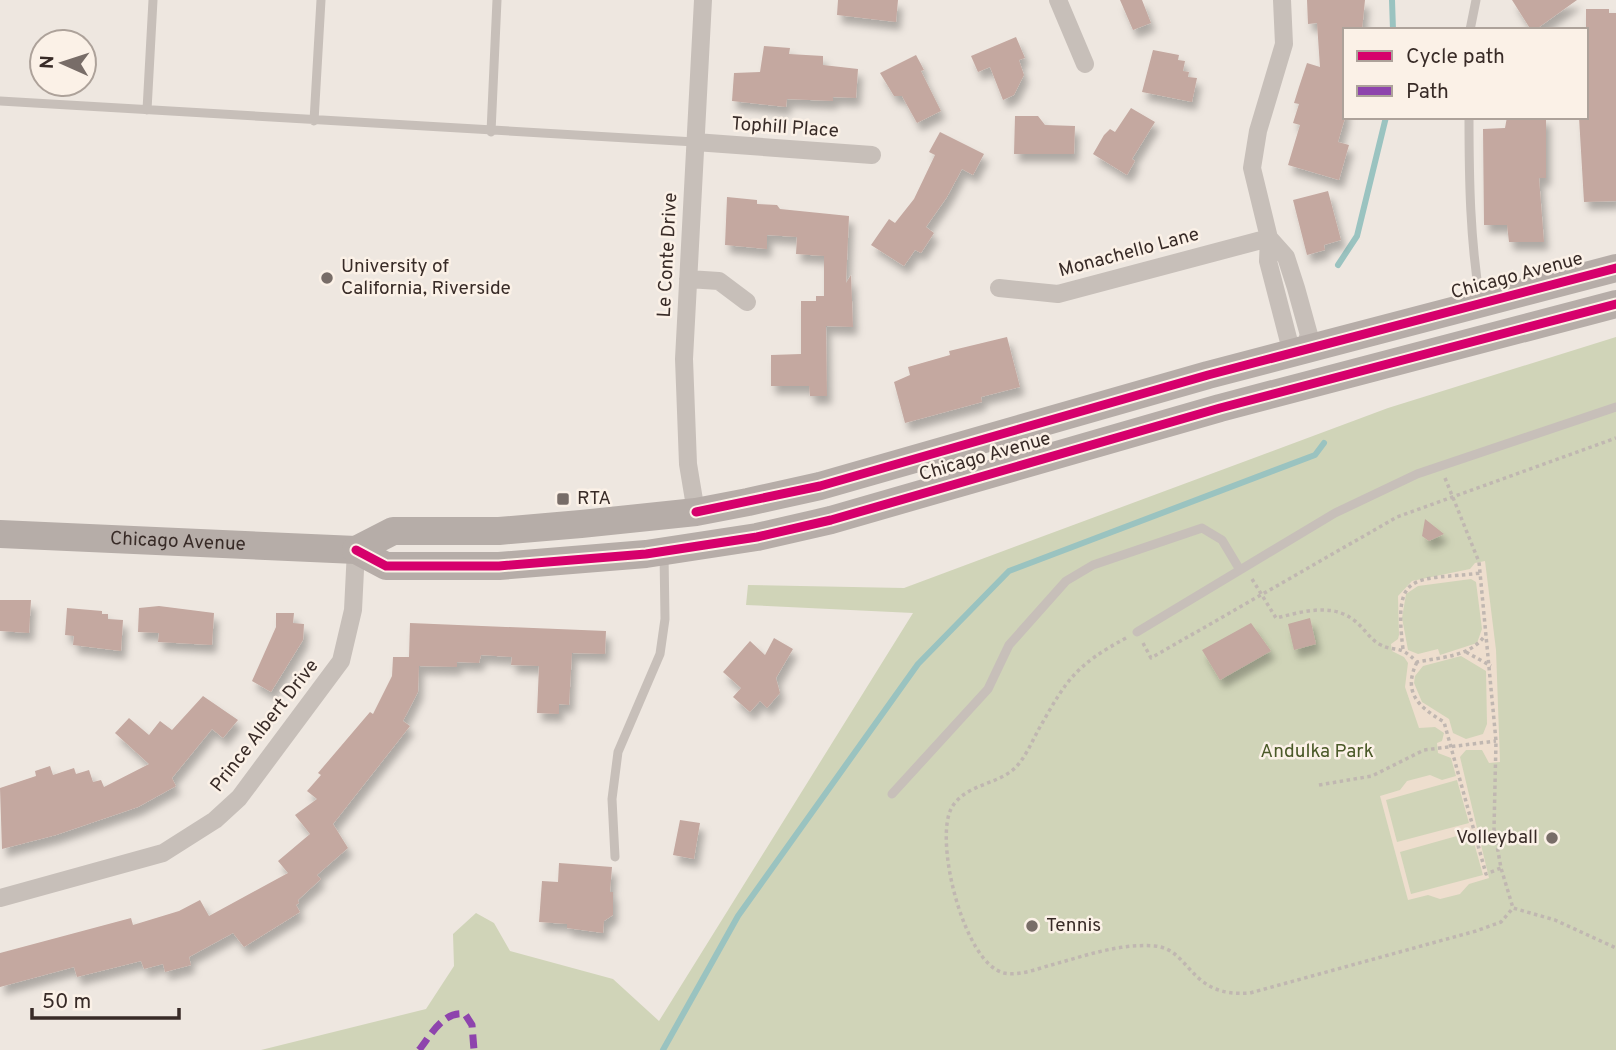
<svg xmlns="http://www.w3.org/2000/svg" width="1616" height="1050" font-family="Overpass,sans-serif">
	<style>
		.green { fill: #d0d4b8 }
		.plaza { fill: #eedece; fill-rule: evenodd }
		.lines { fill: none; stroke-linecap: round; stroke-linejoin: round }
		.stream { stroke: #9ac3c0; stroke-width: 6 }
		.building { fill: #c4a8a0; filter: url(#shadow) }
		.path { stroke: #c0b7b1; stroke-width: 3.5; stroke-dasharray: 3.5 3.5; stroke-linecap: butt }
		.lane { stroke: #c7bfb9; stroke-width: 9 }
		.street { stroke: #c7bfb9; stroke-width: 18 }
		.primary { stroke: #b6ada8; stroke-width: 28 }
		.quiet { stroke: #8e44ad; stroke-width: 7; stroke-dasharray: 14 7; stroke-linecap: butt }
		.cycleway-casing { stroke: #fbf1e7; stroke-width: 13 }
		.cycleway { stroke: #d6006c; stroke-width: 9 }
		.poi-dot { fill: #786d68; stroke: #fbf1e7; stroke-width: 2.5 }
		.labels { text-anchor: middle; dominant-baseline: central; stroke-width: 5; stroke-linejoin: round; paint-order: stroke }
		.street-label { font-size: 19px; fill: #382b27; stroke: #fbf1e7 }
		.poi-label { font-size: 19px; fill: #382b27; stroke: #fbf1e7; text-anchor: start }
		.park-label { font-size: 19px; fill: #4a5928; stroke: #fbf1e7 }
	</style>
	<defs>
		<filter id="shadow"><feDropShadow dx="4.5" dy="8" stdDeviation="3.5" flood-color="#0004"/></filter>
	</defs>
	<rect width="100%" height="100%" fill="#eee7e0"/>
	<path class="green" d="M1616 337V1050H261L426 1009 454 966 453 934 476 913 494 923 510 951 613 979 659 1021 913 613 746 605 748 585 904 588 1388 408Z"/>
	<path class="plaza" d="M1485 561 1496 650 1500 762 1489 763 1482 750H1466L1460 757 1489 878 1469 884 1460 894 1440 899 1428 895 1408 900 1380 796 1400 790 1407 781 1430 775 1442 780 1456 776 1451 758 1438 753 1437 743 1442 741 1444 733 1435 727 1419 728 1405 687 1408 663 1404 657 1392 651 1391 644 1398 639 1399 635 1398 596 1412 581 1470 569 1475 563ZM1471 579 1476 582 1482 629 1477 643 1440 655 1438 649 1418 654 1408 650 1402 618 1406 594 1418 586ZM1461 656 1486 671 1487 724 1483 734 1466 739 1453 733 1449 719 1422 702 1414 683 1415 676 1423 666ZM1457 780 1469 823 1397 842 1386 800ZM1471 832 1483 875 1411 894 1400 852Z"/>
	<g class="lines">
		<path class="stream" d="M1392 0 1393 30
			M1338 265 1357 236 1386 117
			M663 1050 738 916 918 664 1009 571 1315 455 1324 443"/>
	</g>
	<path class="building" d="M838 0H898L896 22 837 15Z
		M1120 0H1142L1151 23 1133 30Z
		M1307 0H1365L1362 30H1345V118L1338 142 1349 145 1339 180 1288 165 1300 125 1293 123 1299 104 1294 103 1299 87 1307 63 1320 67 1317 23 1308 24Z
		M1512 0H1577L1535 30H1531Z
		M1586 9H1609V13H1616V201L1584 202 1579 117H1586Z
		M1016 37 1025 58 1019 60 1024 75 1014 95 1003 100 990 67 978 72 971 56Z
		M764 46 790 48 789 54 823 56V65L858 69 856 98 833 97V101L787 99 786 107 732 101 734 73 760 72Z
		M1153 50 1179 55 1178 60 1185 61 1183 71 1189 72 1188 77 1197 78 1192 102 1142 92Z
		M916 55 924 70 921 71 941 111 917 123 902 96H894L880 73Z
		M1131 108 1155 122 1132 159 1135 161 1127 175 1093 154 1104 135 1110 129 1115 132Z
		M1015 116H1038L1045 125 1075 126 1074 154H1014Z
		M1507 117H1546V178H1539L1544 242H1509L1507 225H1484L1483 129 1505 128Z
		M940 132 984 154 973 175 962 169 947 197 926 227 934 233 921 253 915 250 904 266 871 245 889 219 895 223 914 199 935 155 929 152Z
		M1328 191 1341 240 1324 245 1325 250 1307 255 1293 200Z
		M727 197 757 200V204L777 205 780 209 849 216 846 283 851 275 853 327 826 326 827 396H810L809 386H771V355L801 354V301H816V296H824V256L796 254 797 237 767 235V249L725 245Z
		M1007 337 1020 387 981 397 982 402 905 423 894 382 910 375 908 367 950 355 949 351Z
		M1425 519 1444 534 1429 541 1422 536Z
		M0 600H31L29 633 0 631Z
		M159 606 214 613 212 645 158 642 159 633 138 632 139 608Z
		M67 608 102 611V614H108V619L123 620 121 651 73 645 74 636 65 635Z
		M276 613H294L293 623 304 624 303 640 271 692 252 681 276 627Z
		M1310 618 1316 644 1294 650 1288 624Z
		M410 623 606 631 605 654 572 653 569 705 559 704V714L537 713 539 666 511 665 512 657 481 655 479 663 457 662V667L419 666 418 692 403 721 410 726 333 824 348 848 317 875 321 879 298 900 299 903 296 905 300 912 244 947 233 933 189 957 191 965 165 972 163 964 144 969 141 961 77 977 74 967 0 987V953L131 918 133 925 179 911 200 900 209 916 288 873 278 861 310 834 295 815 317 799 307 791 321 775 318 773 370 712 373 714 392 676 393 657H409Z
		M1251 623 1271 651 1220 680 1202 650Z
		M774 638 793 649 776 678 780 693 767 708 760 701 750 712 733 697 741 688 723 672 750 641 765 655Z
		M203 696 238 720 223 738 212 729 172 778 176 786 138 807 56 835 2 849 0 788 36 776 35 771 50 766 53 775 74 768 76 774 89 770 93 782 101 780 104 787 149 764 115 733 129 718 149 735 160 721 172 730Z
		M680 820 700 823 694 859 673 855Z
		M559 863 612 867 610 892H613V915L604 921 603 933 567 928V924L539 922 542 881 558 882Z"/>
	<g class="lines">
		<path class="path" d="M1445 478 1479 562 1496 741 1494 829 1501 868 1513 908
			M1252 579 1276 618C1302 612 1332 602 1355 621 1364 628 1369 638 1379 644 1395 653 1398 643 1417 662 1442 657 1471 657 1486 634
			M1126 638C1076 665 1067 679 1040 727 1032 741 1026 757 1015 768 997 785 966 784 952 807 933 839 964 964 1004 973 1019 976 1037 969 1051 965 1085 956 1119 943 1155 946 1192 950 1188 998 1250 993L1476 931 1501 922 1513 908 1555 920 1616 948
			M1143 643 1151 658 1397 517 1616 438
			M1403 649C1393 569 1414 581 1481 573
			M1466 652 1491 666
			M1417 662C1402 693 1419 707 1444 722L1486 874 1501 868
			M1319 785 1372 776 1424 750 1496 741"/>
		<path class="lane" d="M1470 30 1476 0
			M0 101 695 142
			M147 110 153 0
			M1469 117C1469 179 1470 239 1480 300
			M314 121 321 0
			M491 132 497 0
			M1137 632 1335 513 1417 474 1616 407
			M892 794 988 689 1009 645 1066 581 1093 565 1202 528 1222 540 1240 570
			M615 857 612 799 618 752 660 654 665 619 664 553"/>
		<path class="street" d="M1058 0 1085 64
			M695 142 872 155
			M1269 238 1286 257 1296 288 1309 335 1303 351 1289 342 1268 261 1269 238 1252 168 1258 131 1284 44 1282 0
			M688 279 719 281 747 302
			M999 288 1058 294 1269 238
			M696 512 688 464 684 359 703 0
			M0 898 163 853 215 820 239 798 341 661 353 610 356 550"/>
		<g class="primary">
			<path id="s1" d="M0 534 356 550 386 566H499L646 554 757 537 831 520 1220 408 1616 304"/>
			<path d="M356 550 393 531H499L581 524 696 512 748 502 820 486 1208 375 1616 268"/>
		</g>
		<path class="quiet" d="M419 1050C431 1035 443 1011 465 1014L472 1025 474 1050"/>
		<g class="cycleway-casing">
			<path id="cycleway" d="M696 512 820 486 1208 375 1616 268
				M356 550 386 566H499L646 554 757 537 831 520 1220 408 1616 304"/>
		</g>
		<use href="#cycleway" class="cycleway"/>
	</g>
	<g class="poi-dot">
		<circle cx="327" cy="278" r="7"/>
		<rect x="556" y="492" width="14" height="14" rx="3.5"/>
		<circle cx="1552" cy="838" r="7"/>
		<circle cx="1032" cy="926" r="7"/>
	</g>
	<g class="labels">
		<g class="street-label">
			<text transform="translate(785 128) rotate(4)">Tophill Place</text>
			<text transform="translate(1129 253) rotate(-15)">Monachello Lane</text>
			<text transform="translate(668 255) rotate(-87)">Le Conte Drive</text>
			<text transform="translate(1517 276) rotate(-15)">Chicago Avenue</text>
			<text transform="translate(985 457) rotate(-16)">Chicago Avenue</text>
			<text stroke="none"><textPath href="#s1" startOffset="178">Chicago Avenue</textPath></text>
			<text transform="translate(265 726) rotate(-52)">Prince Albert Drive</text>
		</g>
		<g class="poi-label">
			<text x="341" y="267">University of<tspan x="341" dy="22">California, Riverside</tspan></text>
			<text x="577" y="499">RTA</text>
			<text x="1538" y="838" text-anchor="end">Volleyball</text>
			<text x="1046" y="926">Tennis</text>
		</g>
		<g class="park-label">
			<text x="1317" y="752">Andulka Park</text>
		</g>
	</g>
	<rect x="1343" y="28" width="245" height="91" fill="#fbf1e7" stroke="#ada29a" stroke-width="2"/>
	<rect x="1357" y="51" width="35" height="10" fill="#d6006c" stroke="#ada29a" stroke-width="2"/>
	<text x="1406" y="63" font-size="21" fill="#382b27">Cycle path</text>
	<rect x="1357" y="86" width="35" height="10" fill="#8e44ad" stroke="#ada29a" stroke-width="2"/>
	<text x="1406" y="98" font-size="21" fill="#382b27">Path</text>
	<g transform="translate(63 63) rotate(273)"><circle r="33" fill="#fbf1e7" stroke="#ada29a" stroke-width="2"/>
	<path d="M0-5L12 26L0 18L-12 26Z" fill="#786d68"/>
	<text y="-10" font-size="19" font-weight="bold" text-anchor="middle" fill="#382b27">N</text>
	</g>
	<path d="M32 1008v10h147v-10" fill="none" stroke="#382b27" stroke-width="3.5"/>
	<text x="42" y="1008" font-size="21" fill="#382b27" stroke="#fbf1e7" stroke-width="5" paint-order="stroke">50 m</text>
</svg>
